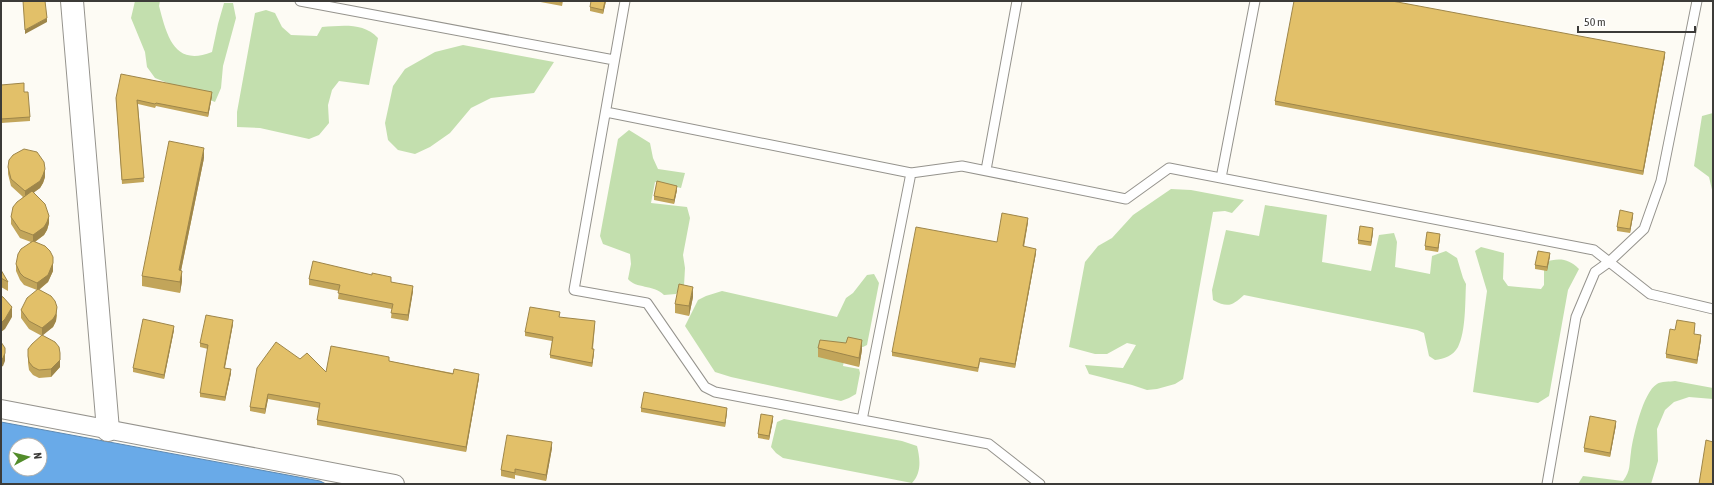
<svg xmlns="http://www.w3.org/2000/svg" width="1714" height="485" font-family="'Asap Condensed',sans-serif">
	<style>
		.green { fill: #c3dfae }
		.water { fill: #69aae8; stroke: #5c89b3; fill-rule: evenodd }
		.lines { fill: none; stroke-linecap: round; stroke-linejoin: round }
		.service-casing { stroke: #95938d; stroke-width: 11 }
		.minor-casing { stroke: #95938d; stroke-width: 20 }
		.tertiary-casing { stroke: #95938d; stroke-width: 24 }
		.service { stroke: #fff; stroke-width: 9 }
		.minor { stroke: #fff; stroke-width: 18 }
		.tertiary { stroke: #fff; stroke-width: 22 }
		.wall { fill: #c2a55a }
		.shaded-wall { fill: #9e864a }
		.building { fill: #e2c069; stroke: #9e864a }
	</style>
	<rect width="100%" height="100%" fill="#fdfbf4"/>
	<path class="green" d="M135 1H160L159 6C167 36 174 67 212 52L218 24 224 3H233L236 18 223 66 221 88 215 102 155 78 147 67 145 52 131 18Z
		M266 10 275 13 282 27 291 35 317 36 322 27C341 26 363 22 378 38L369 85 339 81 332 90 328 105 329 123 319 135 309 139 260 128 237 127V112L255 13Z
		M463 45 554 62 534 93 491 98 471 108 450 133 430 147 415 154 398 150 388 140 385 123 393 86 405 69 435 52Z
		M1713 113V194L1709 177 1694 166 1702 116Z
		M629 130 650 143 653 158 658 169 685 173 681 188 655 182 651 203 687 207 690 218 683 255 685 268 684 286 676 294 664 295C653 284 636 289 628 279L631 264 630 254 603 244 600 236 618 139Z
		M1171 189 1191 190 1244 200 1232 213 1225 211 1213 212 1183 379 1175 384 1157 389 1147 390 1132 385 1089 374 1085 365 1123 368 1136 345 1127 343 1107 354H1095L1069 347 1085 262 1098 246 1112 238 1133 215Z
		M1265 205 1327 215 1322 262 1371 271 1379 235 1394 233 1397 242 1395 267 1430 274 1432 256 1446 251 1457 258 1463 278 1466 284C1465 302 1466 331 1458 347 1453 356 1444 359 1435 360L1429 356 1424 333 1417 330 1244 295C1232 306 1228 308 1213 300L1212 290 1226 230 1259 236Z
		M1481 247 1504 253 1503 279 1508 286 1541 289 1544 285V262C1559 258 1568 258 1579 269L1568 290 1549 396 1538 403 1473 392 1487 291 1475 251Z
		M874 274 879 283 867 345 863 347 847 345 843 366 859 369 860 373 856 394 849 398 841 401 731 377 715 372 685 326 698 300 706 296 722 291 837 317 846 298 853 293 867 275Z
		M1675 381 1713 388V399L1689 397 1674 402 1665 410 1657 429 1658 461 1651 484H1578L1583 476 1623 481C1631 470 1629 465 1631 452 1633 437 1643 392 1657 384 1661 381 1670 382 1675 381Z
		M784 419 902 441 917 446C920 458 922 473 912 483L783 458 776 453 771 447 777 422Z"/>
	<path class="water" d="M1 422 320 481 326 484H1ZM16 445H40V469H16Z"/>
	<g class="lines">
		<g class="service-casing">
			<path id="service" d="M300 1 614 60
				M625 1 574 290 647 303 705 387 715 392 989 444 1040 484
				M606 112 911 173 962 166 1126 199 1169 168 1594 250 1650 294 1713 309
				M986 170 1017 1
				M1221 178 1255 1
				M862 420 911 173
				M1547 484 1576 317 1595 272 1609 262 1644 229 1661 181 1697 1"/>
		</g>
		<g class="minor-casing">
			<path id="minor" d="M1 409 395 484"/>
		</g>
		<g class="tertiary-casing">
			<path id="tertiary" d="M72 1 108 430"/>
		</g>
		<use href="#service" class="service"/>
		<use href="#minor" class="minor"/>
		<use href="#tertiary" class="tertiary"/>
	</g>
	<path class="wall" d="M535 1H563L562 6Z
		M606 1 603 14 590 11V7Z
		M1665 56 1643 175 1275 105V101Z
		M1 85 24 92 30 117V121L1 123Z
		M212 96 208 117 156 106 155 108 138 104 144 182 122 184 116 98Z
		M204 158 181 271 182 281 180 293 142 286V276Z
		M8 167 45 177 43 183 40 188 34 192 49 223 47 230 44 235 35 242 53 271 48 282 39 290 57 315 56 321 53 327 42 335 60 361V367L51 377 39 378 33 375 29 370 28 363V356L42 336 29 329 21 318V310L37 290 24 285 20 280 16 271V264L31 242 20 238 11 224V217L23 197 11 186 8 174Z
		M677 190 674 204 654 200V196Z
		M1633 216 1630 233 1617 231V227Z
		M1028 222 1024 247 1036 253 1015 368 980 362 978 372 892 356V352L997 242Z
		M1373 232 1371 246 1358 244V240Z
		M1440 237 1438 252 1425 250V246Z
		M1550 256 1547 271 1535 269V265Z
		M1 270 8 282V291L1 287Z
		M309 279 391 282 413 291 408 321 391 318 392 309 338 299 339 291 309 285Z
		M693 297 689 316 675 313V304Z
		M560 318 595 325 593 349 594 353 592 367 550 358V355L552 341 525 336V332Z
		M233 324 225 368 231 373 225 401 200 397V393L208 349 200 347V343Z
		M1695 327 1694 334 1701 339 1697 364 1666 358V354L1675 330Z
		M174 330 164 379 133 372V368Z
		M818 348 862 350 859 367 818 357Z
		M300 359 326 372 389 361 479 378 466 452 317 425V420L320 408 268 399 265 414 250 411V407Z
		M641 408 727 412 725 427 641 412Z
		M773 420 769 440 758 438V434Z
		M1616 425 1610 457 1584 452V448Z
		M552 448 546 481 515 475V479L501 476V470Z"/>
	<path class="shaded-wall" d="M605 1H606L603 14V10Z
		M47 18V22L25 34V30Z
		M1665 52V56L1643 175V171Z
		M212 92V96L208 117V113Z
		M204 148V158L179 280V270Z
		M45 169V177L43 183 40 188 25 199V191Z
		M677 186V190L674 204V200Z
		M1633 213V216L1630 233V229Z
		M49 216V223L47 230 44 235 33 243V235Z
		M1028 218V222L1023 250V246Z
		M1373 228V232L1371 246V242Z
		M1440 234V237L1438 252V248Z
		M1036 249V253L1015 368V364Z
		M1550 253V256L1547 271V267Z
		M53 263V271L48 282 37 291V283Z
		M182 271V281L180 293V282Z
		M413 286V291L408 321V315Z
		M693 287V297L689 316V306Z
		M12 307V317L5 329 1 332V323Z
		M57 307 56 321 53 327 42 336V328Z
		M233 320V324L224 371V368Z
		M174 326V330L164 379V375Z
		M1701 335V339L1697 364V360Z
		M862 340V350L859 367V358Z
		M594 349V353L592 367V363Z
		M5 353V361L3 366 1 367V360Z
		M60 353V367L51 377V369Z
		M231 369V373L225 401V397Z
		M479 374V378L466 452V447Z
		M268 394V399L265 414V409Z
		M727 408V412L725 427V423Z
		M773 416V420L769 440V436Z
		M1616 421V425L1610 457V453Z
		M552 442V448L546 481V475Z"/>
	<path class="building" d="M23 1H45L47 18 25 30Z
		M555 1H562V2Z
		M591 1H605L603 10 590 7Z
		M1294 1H1392L1665 52 1643 171 1275 101Z
		M121 74 212 92 208 113 156 103 155 104 137 100 144 178 122 180 116 98Z
		M24 83V92H28L30 117 1 119V85Z
		M169 141 204 148 179 270 182 271 180 282 142 276Z
		M24 149 37 152 44 162 45 169 43 175 40 181 25 191 11 179 8 167 9 160 13 155Z
		M657 181 677 186 674 200 654 196Z
		M32 191 45 204 49 216 47 222 44 227 33 235 20 230 11 217 13 207 17 202Z
		M1620 210 1633 213 1630 229 1617 227Z
		M1002 213 1028 218 1023 246 1036 249 1015 364 980 358 978 368 892 352 916 227 997 242Z
		M1360 226 1373 228 1371 242 1358 240Z
		M1427 232 1440 234 1438 248 1425 246Z
		M33 241 45 246 50 251 53 257V263L48 275 37 283 24 277 20 273 16 264 18 254 21 249Z
		M1538 251 1550 253 1547 267 1535 265Z
		M313 261 372 275V273L391 277V282L413 286 408 315 391 313 393 304 338 293 340 285 309 279Z
		M1 270 8 282 1 278Z
		M679 284 693 287 689 306 675 304Z
		M38 289 51 296 55 301 57 307 56 314 53 319 42 328 29 321 21 310 27 298Z
		M1 296 3 297 12 307 5 319 1 323Z
		M530 307 560 312 559 317 595 321 592 349H594L592 363 550 355 553 337 525 332Z
		M206 315 233 320 224 368 231 369 225 397 200 393 208 345 200 343Z
		M143 319 174 326 164 375 133 368Z
		M1677 320 1695 323 1694 334 1701 335 1697 360 1666 354 1670 329 1675 330Z
		M42 335 55 342 59 347 60 353V360L51 369 39 370 33 367 29 362 28 356V349L32 344Z
		M848 337 862 340 859 358 818 348 820 340 846 343Z
		M1 342 5 348V353L3 358 1 360Z
		M276 342 300 359 307 353 326 372 331 346 389 357V361L453 374 454 369 479 374 466 447 317 420 320 403 268 394 265 409 250 407 257 368Z
		M644 392 727 408 725 423 641 408Z
		M761 414 773 416 769 436 758 434Z
		M1590 416 1616 421 1610 453 1584 448Z
		M507 435 552 442 546 475 515 469V473L501 470Z
		M1706 440 1713 442V484H1699Z"/>
	<rect width="1714" height="485" fill="none" stroke="#3c3b38" stroke-width="4"/>
	<g transform="translate(28 457) rotate(83)"><circle r="19" fill="#ffffff" stroke="#b1b1af"/>
	<path d="M0-3L7 15L0 10L-7 15Z" fill="#528c2a"/>
	<text y="-6" font-size="11" font-weight="bold" text-anchor="middle" fill="#3c3b38">N</text>
	</g>
	<path d="M1578 26v6h117v-6" fill="none" stroke="#3c3b38" stroke-width="2"/>
	<text x="1584" y="26" font-size="12" fill="#3c3b38" stroke="#ffffff" stroke-width="3" paint-order="stroke">50 m</text>
</svg>
